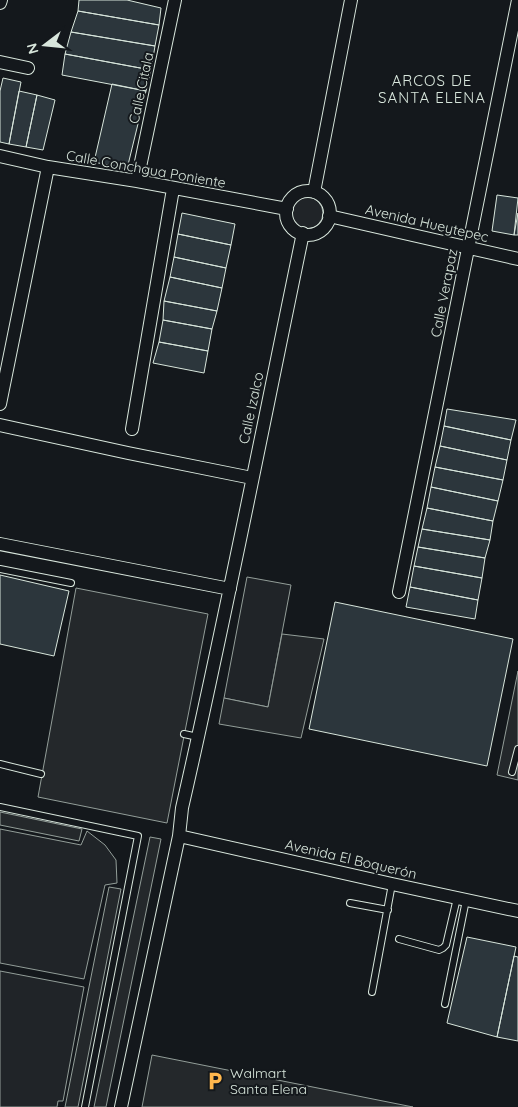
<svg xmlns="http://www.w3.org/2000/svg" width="518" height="1107" font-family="Quicksand,sans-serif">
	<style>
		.green { fill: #202428; stroke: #939e99 }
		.parking { fill: #24282b; stroke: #939e99 }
		.building { fill: #2c363c; stroke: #d8e6dc }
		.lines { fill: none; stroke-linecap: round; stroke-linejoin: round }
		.service-casing { stroke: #d8e6dc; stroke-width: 8 }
		.minor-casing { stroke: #d8e6dc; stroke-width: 14 }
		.service { stroke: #14181c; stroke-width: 6 }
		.minor { stroke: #14181c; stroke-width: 12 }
		.labels { text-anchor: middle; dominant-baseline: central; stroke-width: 4; stroke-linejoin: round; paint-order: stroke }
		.street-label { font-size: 14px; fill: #d8e6dc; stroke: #14181c }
		.poi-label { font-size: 14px; fill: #d8e6dc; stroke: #14181c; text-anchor: start }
		.neighbourhood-label { font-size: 15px; letter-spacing: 1px; fill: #d8e6dc; stroke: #14181c }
	</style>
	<rect width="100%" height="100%" fill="#14181c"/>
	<path class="green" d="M291 213a16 16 0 1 1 32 0a16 16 0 1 1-32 0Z
		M247 577 291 585 268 707 224 698Z
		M0 829 81 845 87 831 105 845 116 860 117 883 105 885 84 979 0 963Z
		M0 971 84 987 63 1101H58L57 1107H0Z"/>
	<path class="parking" d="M76 588 208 614 167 823 38 797Z
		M282 634 324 639 301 738 219 724 224 698 268 707Z
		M518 671V780L497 775Z
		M0 812 82 829 79 841 0 825Z
		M150 837 161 839 106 1107H94Z
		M109 887 121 889 78 1107H65Z
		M152 1055 413 1107H142Z"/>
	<path class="building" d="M79 0H127L161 8 159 25 78 11Z
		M78 11 159 25 155 46 71 32Z
		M71 32 155 46 151 70 65 54Z
		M65 54 151 70 146 91 62 75Z
		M3 78 21 82 9 144 0 142V91Z
		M112 84 146 91 127 169 94 162Z
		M19 91 37 95 26 147 9 144Z
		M37 95 55 100 43 150 26 147Z
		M497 195 518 198 514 235 492 231Z
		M182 213 235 224 231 245 178 234Z
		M518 213V235H514Z
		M178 234 231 245 226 268 174 257Z
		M174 257 226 268 222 288 170 277Z
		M170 277 222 288 217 311 164 301Z
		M164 301 217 311 212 329 163 320Z
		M163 320 212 329 208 351 159 342Z
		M159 342 208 351 204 373 153 363Z
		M447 409 516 420 511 440 444 426Z
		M444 426 511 440 507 460 440 446Z
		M440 446 507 460 503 480 435 467Z
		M435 467 503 480 498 501 431 487Z
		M431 487 498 501 493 521 427 508Z
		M427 508 493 521 490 540 422 529Z
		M422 529 490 540 485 558 418 547Z
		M418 547 485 558 482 578 414 566Z
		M414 566 482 578 478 600 410 587Z
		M0 575 69 591 54 656 0 644Z
		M410 587 478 600 475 619 406 607Z
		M335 602 513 639 487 766 309 729Z
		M467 937 516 947 497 1037 447 1023Z
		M514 956 518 957V1041L497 1037Z"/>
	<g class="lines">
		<g class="service-casing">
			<path id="service" d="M0 569 71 583
				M184 734 198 737
				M0 764 41 774
				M512 772 518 749
				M0 807 138 836 85 1107
				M350 903 388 910
				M399 939 439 950 443 948 446 945 457 898
				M372 992 392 884
				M445 1004 466 900"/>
		</g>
		<g class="minor-casing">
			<path id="minor" d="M0 3 1 0
				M0 62 28 68
				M0 156 48 167 137 181 287 209
				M137 181 175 0
				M286 213a22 22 0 1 1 44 0a22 22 0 1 1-44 0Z
				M314 192 351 0
				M329 216 518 259
				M0 404 48 167
				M0 425 128 453 252 478
				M132 429 173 189
				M0 544 230 589
				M399 592 518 0
				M179 836 392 884 518 911
				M121 1107 179 836 182 808C226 617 263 425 303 233"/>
		</g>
		<use href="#service" class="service"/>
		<use href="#minor" class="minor"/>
	</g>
	<defs>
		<g id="parking-bare" transform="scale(1.5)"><path d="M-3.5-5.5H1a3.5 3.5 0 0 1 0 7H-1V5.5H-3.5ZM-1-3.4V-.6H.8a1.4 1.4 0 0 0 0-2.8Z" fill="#ffb74d" stroke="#14181c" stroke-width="2.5" paint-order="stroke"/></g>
	</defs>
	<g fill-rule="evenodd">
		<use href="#parking-bare" x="215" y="1081"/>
	</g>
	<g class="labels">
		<g class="street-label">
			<text transform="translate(141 88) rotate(-78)">Calle Citala</text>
			<text transform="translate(146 169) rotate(10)">Calle Conchgua Poniente</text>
			<text transform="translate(427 223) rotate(13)">Avenida Hueytepec</text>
			<text transform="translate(444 293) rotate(-79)">Calle Verapaz</text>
			<text transform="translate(251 408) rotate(-78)">Calle Izalco</text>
			<text transform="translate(351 859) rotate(13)">Avenida El Boquerón</text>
		</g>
		<g class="poi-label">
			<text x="230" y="1073">Walmart<tspan x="230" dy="16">Santa Elena</tspan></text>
		</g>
		<g class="neighbourhood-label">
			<text x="432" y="80">ARCOS DE<tspan x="432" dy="17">SANTA ELENA</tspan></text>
		</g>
	</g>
	<g transform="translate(45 45) rotate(254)" stroke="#14181c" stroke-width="4" paint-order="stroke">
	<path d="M0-4L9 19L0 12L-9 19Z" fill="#d8e6dc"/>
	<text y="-8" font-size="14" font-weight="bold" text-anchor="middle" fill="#d8e6dc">N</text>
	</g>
</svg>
